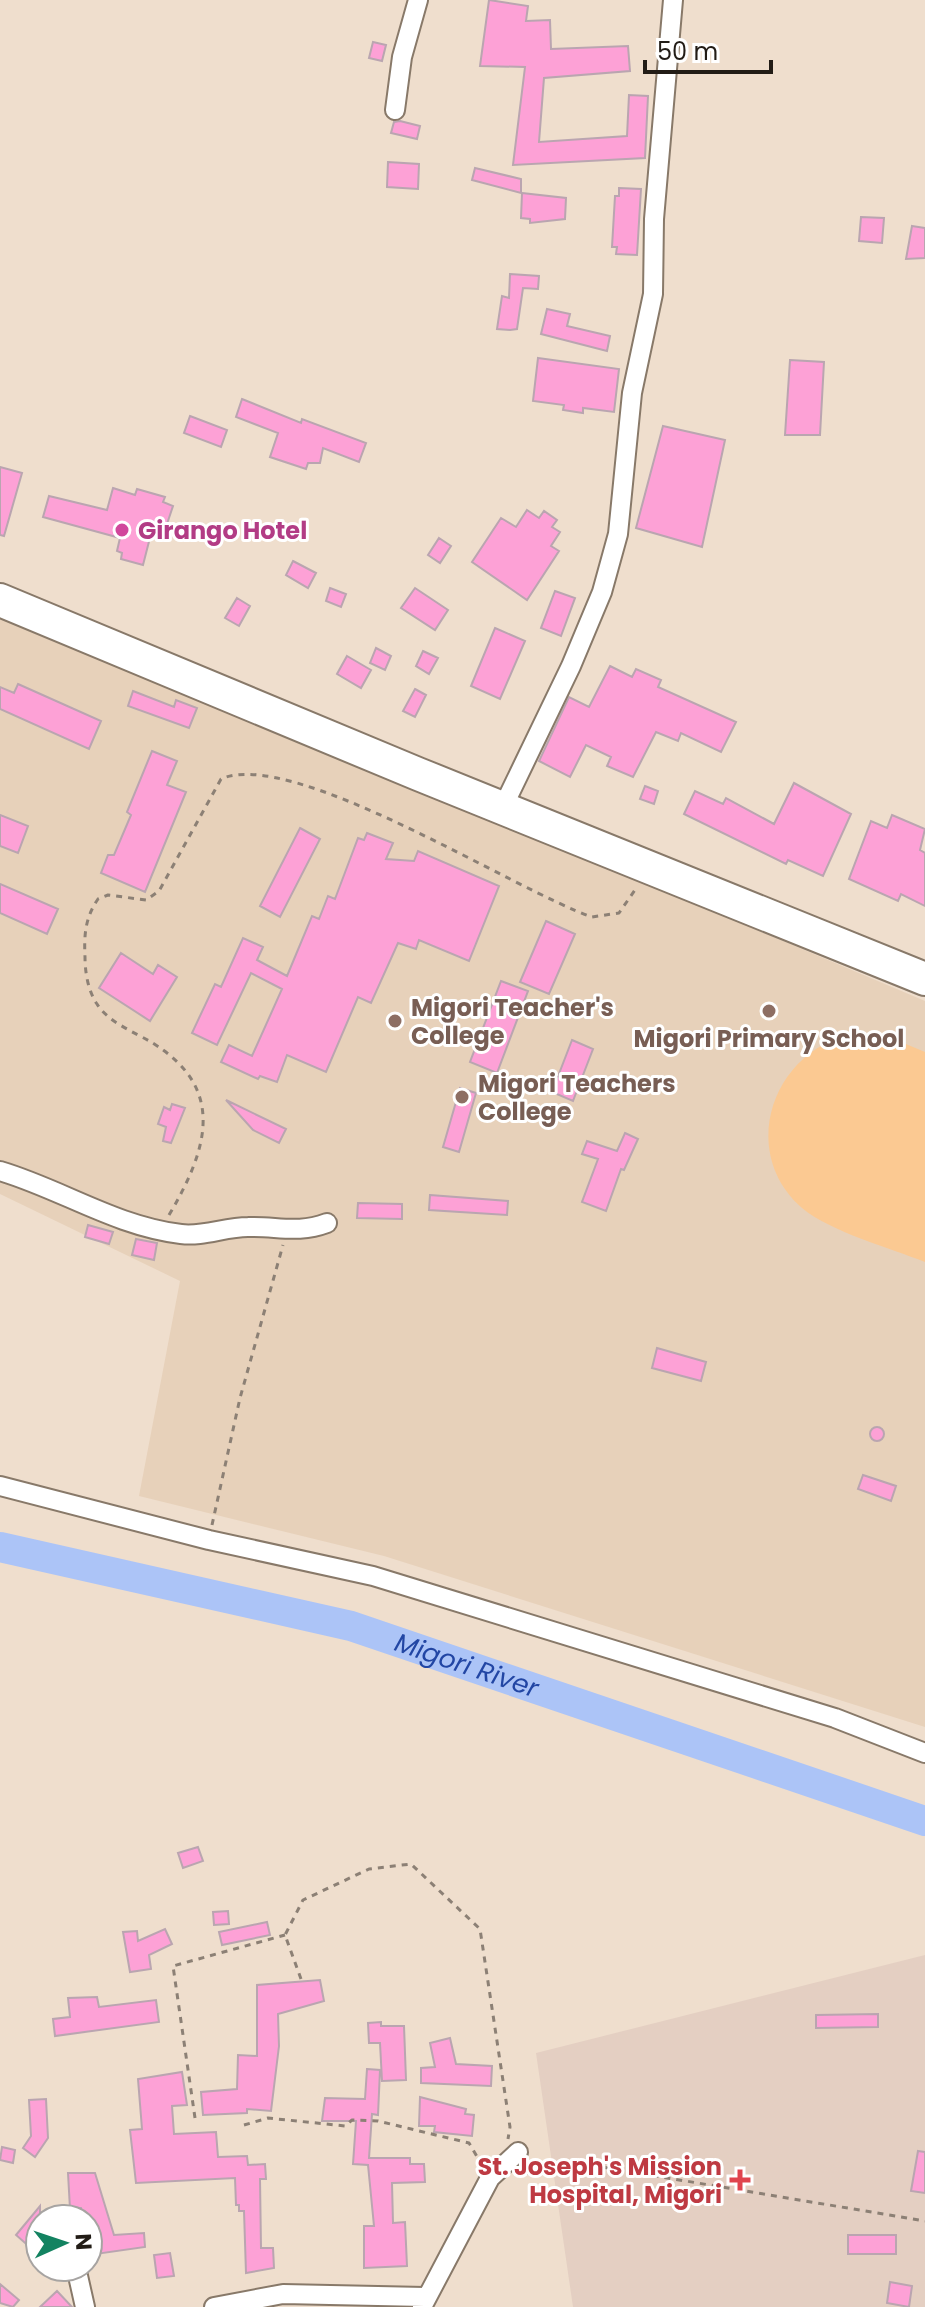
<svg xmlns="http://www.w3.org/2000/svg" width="925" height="2307" font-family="Poppins,sans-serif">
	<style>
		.built { fill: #e7d1ba }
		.medical { fill: #e4cfc2 }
		.green { fill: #fbc992 }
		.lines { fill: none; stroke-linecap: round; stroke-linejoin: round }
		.river { stroke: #acc4f7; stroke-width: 30 }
		.building { fill: #fda1d6; stroke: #baa5b0; stroke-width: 2 }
		.street-casing { stroke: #887969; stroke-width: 22 }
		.highway-casing { stroke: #887969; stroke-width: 36 }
		.path { stroke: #8c8075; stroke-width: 3; stroke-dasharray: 6 6; stroke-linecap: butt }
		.street { stroke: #fff; stroke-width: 18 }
		.highway { stroke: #fff; stroke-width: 32 }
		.hotel-dot { fill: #d1479c; stroke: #fff; stroke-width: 3 }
		.education-dot { fill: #8d6e63; stroke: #fff; stroke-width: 3 }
		.health-dot { fill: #e0444e; stroke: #fff; stroke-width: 3 }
		.labels { text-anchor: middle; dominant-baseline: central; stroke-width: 6; stroke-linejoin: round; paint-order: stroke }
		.hotel-label { font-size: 24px; font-weight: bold; fill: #b23c85; stroke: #fff; text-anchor: start }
		.education-label { font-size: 24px; font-weight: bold; fill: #785e54; stroke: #fff; text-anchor: start }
		.health-label { font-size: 24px; font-weight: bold; fill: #be3a42; stroke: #fff; text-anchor: end }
		.water-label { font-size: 26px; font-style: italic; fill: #2246a4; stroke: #fff }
	</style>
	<rect width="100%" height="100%" fill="#efdecd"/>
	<path class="built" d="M0 610 925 1001V1727L384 1556 139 1496 180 1281 0 1194Z"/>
	<path class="medical" d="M925 1955V2307H573L536 2053Z"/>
	<path class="green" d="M882 1034 925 1052V1262C890 1248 831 1232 802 1208 742 1156 767 1063 840 1037 852 1032 870 1034 882 1034Z"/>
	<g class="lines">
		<path class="river" id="s1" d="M0 1547 351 1626 925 1821"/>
	</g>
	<path class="building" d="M489 0 528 6 526 21 550 20 551 49 628 46 630 71 544 78 539 142 627 136 629 95 648 96 645 158 513 165 525 67 480 66Z
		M373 42 386 45 382 61 369 58Z
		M400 121 420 126 417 139 391 133 394 122Z
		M388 162 419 164 418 189 387 187Z
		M475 168 521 179V193L472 180Z
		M619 188 641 189 637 255 616 254 617 247H612L615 196H619Z
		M522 193 566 198 565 219 530 223V219L521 218Z
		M861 217 884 218 882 243 859 241Z
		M912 226 925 228V258L906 259Z
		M510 274 539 276 538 289 523 288 517 329 510 330 497 329 502 296 509 298Z
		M547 309 570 314 567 326 610 336 607 351 541 334Z
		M538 358 619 369 614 412 583 408V413L563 410 564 405 533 401Z
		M790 360 824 362 820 435H785Z
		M242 399 301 423 302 419 366 443 359 462 323 448 320 463H308L306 469 270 457 278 433 236 417Z
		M190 416 227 430 221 447 184 433Z
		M663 426 725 440 702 547 636 528Z
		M0 467 22 473 4 536 0 535Z
		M113 488 135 495 137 489 165 497 163 502 173 506 167 524 154 522 143 565 121 559 122 553 117 551 120 538 43 517 49 496 107 510Z
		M527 510 539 518 544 511 557 520 552 527 560 532 551 546 559 551 527 600 472 562 501 518 516 527Z
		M439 538 451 546 440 563 428 555Z
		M293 561 316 573 308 588 286 575Z
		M330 588 346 594 341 607 326 601Z
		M415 588 448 610 435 630 401 608Z
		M555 591 575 598 561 636 541 628Z
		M237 598 250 606 239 626 225 618Z
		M495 628 525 641 500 699 471 686Z
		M376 648 391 656 385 670 370 663Z
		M423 651 438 658 429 674 416 666Z
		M347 656 371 670 361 688 337 674Z
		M610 666 632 677 636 669 661 680 658 687 736 722 721 752 681 733 678 741 656 732 633 777 607 766 611 757 586 745 570 777 539 761 569 697 589 707Z
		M18 684 101 721 89 749 0 709V687L14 693Z
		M415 689 426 695 415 717 403 711Z
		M133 691 174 707 176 700 197 708 189 728 128 706Z
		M152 751 177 761 167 785 186 792 145 892 101 873 108 855H114L131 815 127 812Z
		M794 783 851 814 823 876 788 860 786 864 684 814 695 791 723 804 726 798 774 824Z
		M645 786 658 791 654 804 640 799Z
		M0 815 28 826 18 853 0 846Z
		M892 815 925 829 920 850 925 853V906L901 894 898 901 849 879 871 821 887 828Z
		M300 828 320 839 280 917 260 906Z
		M367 833 393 843 386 859 414 861 418 851 499 886 469 961 419 940 416 949 398 943 371 1003 358 997 326 1072 287 1055 277 1082 260 1076 258 1079 221 1062 229 1045 252 1056 282 989 251 973 217 1045 192 1033 215 984 221 987 243 938 263 947 257 960 287 976 312 916 319 919 328 896 335 899 358 838 364 840Z
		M0 884 58 909 47 934 0 913Z
		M546 921 575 934 549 994 520 982Z
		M121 953 153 974 158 965 177 977 150 1021 99 988Z
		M501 981 528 991 497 1073 470 1062Z
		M572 1040 593 1049 573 1101 552 1092Z
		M460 1088 476 1093 459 1152 443 1147Z
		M226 1100 286 1129 279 1143 253 1130Z
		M172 1104 185 1108 171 1143 163 1141 166 1127 158 1124 164 1107 170 1110Z
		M625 1133 638 1139 624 1170 621 1169 606 1211 582 1202 598 1159 582 1154 587 1141 617 1151Z
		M430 1195 508 1201 507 1215 429 1210Z
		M358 1203 402 1204V1219L357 1218Z
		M88 1225 113 1232 109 1244 85 1237Z
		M136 1239 157 1243 154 1260 132 1255Z
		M657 1348 706 1362 701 1381 652 1368Z
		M870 1434a7 7 0 1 1 14 0a7 7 0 1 1-14 0Z
		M863 1475 896 1486 891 1501 858 1489Z
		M198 1847 203 1861 183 1868 178 1853Z
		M228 1911 229 1924 214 1925 213 1912Z
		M267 1922 270 1935 222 1945 219 1932Z
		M165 1929 172 1944 149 1955 151 1969 130 1972 123 1932 137 1931 138 1941Z
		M320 1980 324 2001 278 2014 279 2046 271 2111 247 2109V2113L203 2115 201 2092 237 2089 238 2055 257 2056V1985Z
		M97 1997 99 2007 156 2000 159 2022 55 2036 53 2019 70 2017 68 1998Z
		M878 2014V2027L816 2028V2015Z
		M381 2022V2026H404L406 2080 382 2081 380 2043H369L368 2023Z
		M450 2038 456 2064 492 2066 491 2086 421 2083V2068L435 2067 430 2043Z
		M367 2069 380 2070 378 2115 372 2114 369 2158H410V2164H424L425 2182 392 2183 393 2223 405 2222 407 2266 364 2268V2226H374L368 2165 353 2164 356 2121H322L325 2098 365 2099Z
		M182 2072 187 2105 172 2106 174 2134 216 2132 218 2157 247 2156 248 2165 265 2164 266 2179H260L261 2248H273L274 2268 246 2273 244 2211H239V2205H236L235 2178 136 2183 130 2130 142 2129 138 2079Z
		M420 2097 466 2109 465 2114 474 2115 472 2136 434 2132 435 2126H419Z
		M46 2099 48 2138 35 2157 23 2148 31 2136 29 2100Z
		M2 2147 15 2150 13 2163 0 2160Z
		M918 2151 925 2152V2193L911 2191Z
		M68 2173H95L114 2235 144 2233 145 2247 96 2254 88 2219H84L81 2208 70 2209Z
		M40 2206V2256L16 2235Z
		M848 2235H896V2254H848Z
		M170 2253 174 2276 157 2278 154 2255Z
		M890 2282 912 2286 909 2307 887 2303Z
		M0 2284 19 2300 13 2307 0 2303Z
		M57 2291 72 2307H40Z"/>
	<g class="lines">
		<g class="street-casing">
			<path id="street" d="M395 110 402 57 418 0
				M503 807 571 666 602 592 618 534 632 393 653 294 654 219 673 0
				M0 1171C61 1189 115 1226 181 1234 203 1237 225 1227 248 1227 277 1226 298 1234 327 1223
				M0 1486 209 1540 373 1576 835 1718 925 1753
				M76 2267 85 2307
				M214 2307 283 2294 425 2297
				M422 2307 490 2178 518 2152"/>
		</g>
		<g class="highway-casing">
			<path id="highway" d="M0 600 418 774 925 979"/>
		</g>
		<path class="path" d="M169 1215C208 1149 227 1088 151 1042 134 1032 108 1022 97 1004 88 991 85 972 85 957 84 935 85 918 98 899L108 895 146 900 159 891 221 779C292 747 514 890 592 917L619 913 637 887
			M212 1525 240 1398 283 1245
			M301 1979 285 1935 303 1900 369 1869 411 1864 480 1929 510 2127 508 2139
			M195 2118 173 1966 285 1935
			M244 2125 268 2118 345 2126 352 2120 378 2121 469 2143 482 2165
			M522 2174 590 2165 925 2221"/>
		<use href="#street" class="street"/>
		<use href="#highway" class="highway"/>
	</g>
	<circle class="hotel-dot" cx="122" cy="530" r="8"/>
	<g class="education-dot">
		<circle cx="769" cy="1011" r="8"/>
		<circle cx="395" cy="1021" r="8"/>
		<circle cx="462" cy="1097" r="8"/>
	</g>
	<path class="health-dot" d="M736 2168h8v8h8v8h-8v8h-8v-8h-8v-8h8z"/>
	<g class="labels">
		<g class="hotel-label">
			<text x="138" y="530">Girango Hotel</text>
		</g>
		<g class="education-label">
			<text x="411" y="1007">Migori Teacher's<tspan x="411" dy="28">College</tspan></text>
			<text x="769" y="1038" text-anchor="middle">Migori Primary School</text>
			<text x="478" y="1083">Migori Teachers<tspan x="478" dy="28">College</tspan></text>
		</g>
		<g class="health-label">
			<text x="722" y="2166">St. Joseph's Mission<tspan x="722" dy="28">Hospital, Migori</tspan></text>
		</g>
		<g class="water-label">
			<text stroke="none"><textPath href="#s1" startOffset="482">Migori River</textPath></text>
		</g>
	</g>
	<g transform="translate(64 2243) rotate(87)"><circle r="38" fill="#ffffff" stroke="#a7a4a2" stroke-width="2"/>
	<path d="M0-6L14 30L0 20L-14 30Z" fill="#138361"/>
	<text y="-12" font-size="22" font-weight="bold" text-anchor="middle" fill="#221c16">N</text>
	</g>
	<path d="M645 60v12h126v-12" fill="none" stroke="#221c16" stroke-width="4"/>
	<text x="657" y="60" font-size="24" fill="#221c16" stroke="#ffffff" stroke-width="6" paint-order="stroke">50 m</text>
</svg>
